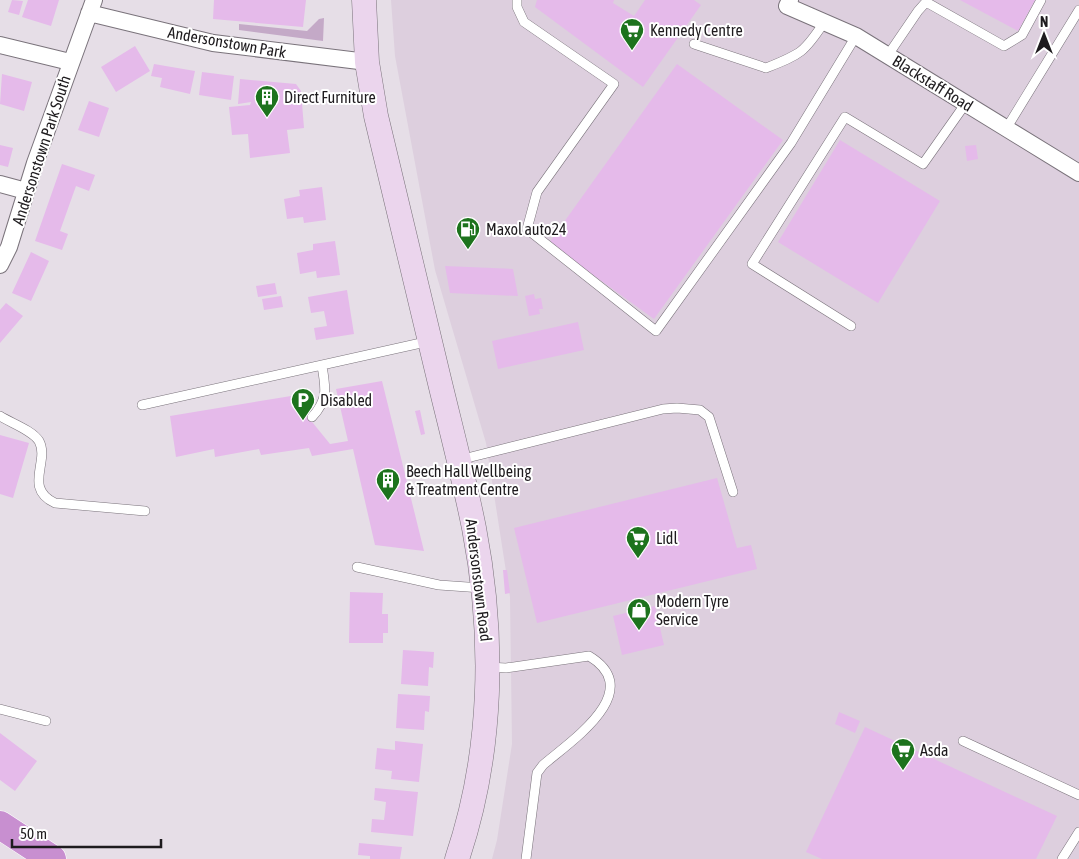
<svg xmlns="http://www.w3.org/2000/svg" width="1079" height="859" font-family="'Asap Condensed',sans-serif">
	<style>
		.built { fill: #ddcfde }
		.green { fill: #c4a9c7 }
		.building { fill: #e5baea }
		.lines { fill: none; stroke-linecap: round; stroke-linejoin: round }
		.service-casing { stroke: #7a737b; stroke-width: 10 }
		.minor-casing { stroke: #7a737b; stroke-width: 18 }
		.secondary-casing { stroke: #7a737b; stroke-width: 25 }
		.trunk-casing { stroke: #fff; stroke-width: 29 }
		.service { stroke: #fff; stroke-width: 9 }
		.minor { stroke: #fff; stroke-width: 16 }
		.secondary { stroke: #ebd5ed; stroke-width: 24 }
		.trunk { stroke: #c88fd0; stroke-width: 28 }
		.labels { text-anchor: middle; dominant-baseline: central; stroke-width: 4; stroke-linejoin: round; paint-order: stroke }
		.poi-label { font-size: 16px; fill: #1e1b1e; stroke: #fff; text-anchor: start }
		.street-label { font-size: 16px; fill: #1e1b1e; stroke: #fff }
	</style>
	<rect width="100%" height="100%" fill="#e6dee7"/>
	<path class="built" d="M391 0H1079V859H492L497 840 512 744 510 597 486 443 435 270 395 56Z"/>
	<path class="green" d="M324 18 323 41 239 30V24L307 31 319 19Z"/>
	<path class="building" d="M12 0 23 1 19 15 8 12Z
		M28 0H59L51 26 22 17Z
		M214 0H306L303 27 213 19Z
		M537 0H614L613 3 634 16 645 0H694L701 5 643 87 535 7Z
		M960 0H1035L1018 31Z
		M135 46 150 71 116 92 101 67Z
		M154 64 195 71 190 94 160 87 162 78 151 76Z
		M677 64 783 140 654 319 549 243Z
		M202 72 234 76 231 100 199 95Z
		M2 74 32 82 24 111 0 104Z
		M240 79 296 84 301 91 304 128 287 130 290 153 250 158 248 134 232 135 229 107 250 105 251 102 238 104Z
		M89 101 109 108 99 137 78 130Z
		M840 140 940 201 878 303 778 242Z
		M0 145 13 148 8 167 0 165Z
		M976 145 978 159 967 161 965 146Z
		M62 164 95 175 89 191 76 186 60 231 68 234 62 250 35 241Z
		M322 187 326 220 304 223 303 217 287 219 284 199 300 196 299 190Z
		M335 241 340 275 317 278 316 271 300 274 297 253 313 250V244Z
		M31 252 49 261 31 301 12 293Z
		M445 266 513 269 518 296 450 293Z
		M275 283 277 294 258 297 256 286Z
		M347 290 354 334 316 340 314 328 327 326 324 311 311 313 308 297Z
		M534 294 535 299 541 298 543 309H539L540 314 529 316 525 296Z
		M281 296 283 307 264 310 262 299Z
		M6 303 23 316 0 343V310Z
		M578 322 584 350 498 369 492 341Z
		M382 381 424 551 375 545 353 449 312 456 309 448 261 455 259 449 215 457 214 449 176 457 170 416 291 396 330 444 348 441 336 389Z
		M420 410 425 434 421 435 415 411Z
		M0 435 29 443 13 498 0 494Z
		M717 478 737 548 751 545 757 569 537 623 514 528Z
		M503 570H507L510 593 505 594Z
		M350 592 383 593 382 614H388V633H383V643H349Z
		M655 606 664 645 622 655 613 616Z
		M403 650 434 652 433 668 429 667 428 686 401 684Z
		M398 694 430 696 429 712 425 711 424 730 396 728Z
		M839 712 860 721 855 733 835 724Z
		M865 727 1057 816 1036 859H822L806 852Z
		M0 733 37 761 15 791 0 780Z
		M395 741 423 744 419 782 391 779 392 771 375 769 377 748 395 750Z
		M375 788 418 792 413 836 371 832 372 819 384 820 385 812 386 802 374 800Z
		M359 843 402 847 400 859H370V856L358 855Z"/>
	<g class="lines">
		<g class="service-casing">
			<path id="service" d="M517 0V7L524 22 614 84 537 192 527 229 656 331 791 143 856 36
				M694 44 766 68C801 54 804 53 825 21
				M888 55 918 11 926 2 1004 46 1022 35 1041 0
				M1006 129 1079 10
				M851 326 752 264 845 117 923 164 966 103
				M142 405 430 341
				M0 416C11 423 32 430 39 441 50 461 23 488 55 503L145 511
				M312 417C328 400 326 389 322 366
				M459 460 663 409 677 408 700 410 709 417 733 492
				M357 567 439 585 482 588
				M488 667 506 668 589 656C647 691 571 741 543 765L537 773 526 859
				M0 709 46 721
				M963 741 1079 795
				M1062 859 1079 832"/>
		</g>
		<g class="minor-casing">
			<path id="minor" d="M790 0 787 6 856 36 1079 173
				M89 13 213 43 367 62
				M0 45 70 62
				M0 184 26 191
				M0 265 9 247 35 163 94 0"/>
		</g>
		<g class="secondary-casing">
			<path id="secondary" d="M364 0 367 62 376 116C397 204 418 291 439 379 451 429 464 478 474 528 495 637 493 753 457 859"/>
		</g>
		<g class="trunk-casing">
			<path id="trunk" d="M0 825 52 859"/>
		</g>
		<use href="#service" class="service"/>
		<use href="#minor" class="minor"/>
		<use href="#secondary" class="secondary"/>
		<use href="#trunk" class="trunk"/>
	</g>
	<defs>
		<g id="supermarket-pin" transform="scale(1.25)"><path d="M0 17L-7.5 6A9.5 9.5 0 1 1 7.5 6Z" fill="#1d731d" stroke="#fff"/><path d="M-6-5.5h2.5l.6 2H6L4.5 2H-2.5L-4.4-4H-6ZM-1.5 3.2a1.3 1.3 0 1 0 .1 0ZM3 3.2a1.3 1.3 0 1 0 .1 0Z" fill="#fff"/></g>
		<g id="building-pin" transform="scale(1.25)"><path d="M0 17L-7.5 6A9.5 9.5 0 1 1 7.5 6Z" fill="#1d731d" stroke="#fff"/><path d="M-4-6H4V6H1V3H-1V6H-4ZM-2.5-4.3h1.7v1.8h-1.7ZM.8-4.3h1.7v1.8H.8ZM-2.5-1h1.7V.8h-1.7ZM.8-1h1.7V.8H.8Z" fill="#fff"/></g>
		<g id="fuel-pin" transform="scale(1.25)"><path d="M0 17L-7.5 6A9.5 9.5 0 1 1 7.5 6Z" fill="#1d731d" stroke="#fff"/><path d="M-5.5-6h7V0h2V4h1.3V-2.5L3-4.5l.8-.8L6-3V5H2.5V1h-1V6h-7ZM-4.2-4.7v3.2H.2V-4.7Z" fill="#fff"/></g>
		<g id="parking-pin" transform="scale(1.25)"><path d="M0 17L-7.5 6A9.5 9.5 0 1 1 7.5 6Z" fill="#1d731d" stroke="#fff"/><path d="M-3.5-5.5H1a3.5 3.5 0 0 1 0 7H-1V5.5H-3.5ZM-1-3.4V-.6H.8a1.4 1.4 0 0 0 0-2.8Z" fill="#fff"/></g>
		<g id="shop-pin" transform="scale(1.25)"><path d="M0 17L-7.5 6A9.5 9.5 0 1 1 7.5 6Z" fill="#1d731d" stroke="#fff"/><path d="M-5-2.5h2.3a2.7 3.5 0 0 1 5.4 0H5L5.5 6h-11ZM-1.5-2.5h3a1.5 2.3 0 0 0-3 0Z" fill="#fff"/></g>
	</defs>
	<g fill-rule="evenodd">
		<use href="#supermarket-pin" x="632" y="30"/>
		<use href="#building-pin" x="267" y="97"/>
		<use href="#fuel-pin" x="468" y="229"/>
		<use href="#parking-pin" x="303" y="400"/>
		<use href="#building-pin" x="388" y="480"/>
		<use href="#supermarket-pin" x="638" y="538"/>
		<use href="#shop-pin" x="639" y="610"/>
		<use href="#supermarket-pin" x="903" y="750"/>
	</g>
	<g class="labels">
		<g class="poi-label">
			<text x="650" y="30">Kennedy Centre</text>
			<text x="284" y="97">Direct Furniture</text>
			<text x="486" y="229">Maxol auto24</text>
			<text x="320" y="400">Disabled</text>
			<text x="406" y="471">Beech Hall Wellbeing<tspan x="406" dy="18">&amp; Treatment Centre</tspan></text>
			<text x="656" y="538">Lidl</text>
			<text x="656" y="601">Modern Tyre<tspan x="656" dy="18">Service</tspan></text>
			<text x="920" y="750">Asda</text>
		</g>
		<g class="street-label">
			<text transform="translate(227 42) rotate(10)">Andersonstown Park</text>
			<text transform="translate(933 83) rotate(32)">Blackstaff Road</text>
			<text transform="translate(41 150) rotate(-72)">Andersonstown Park South</text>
			<text transform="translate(479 580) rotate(83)">Andersonstown Road</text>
		</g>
	</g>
	<g transform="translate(1044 35)" stroke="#ffffff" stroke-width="4" paint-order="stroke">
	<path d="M0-4L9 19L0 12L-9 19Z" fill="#1e1b1e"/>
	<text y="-8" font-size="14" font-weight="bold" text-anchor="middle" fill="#1e1b1e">N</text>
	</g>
	<path d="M12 839v8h149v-8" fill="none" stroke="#1e1b1e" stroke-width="2.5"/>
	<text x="20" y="839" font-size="15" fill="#1e1b1e" stroke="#ffffff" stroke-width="4" paint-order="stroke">50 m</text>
</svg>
